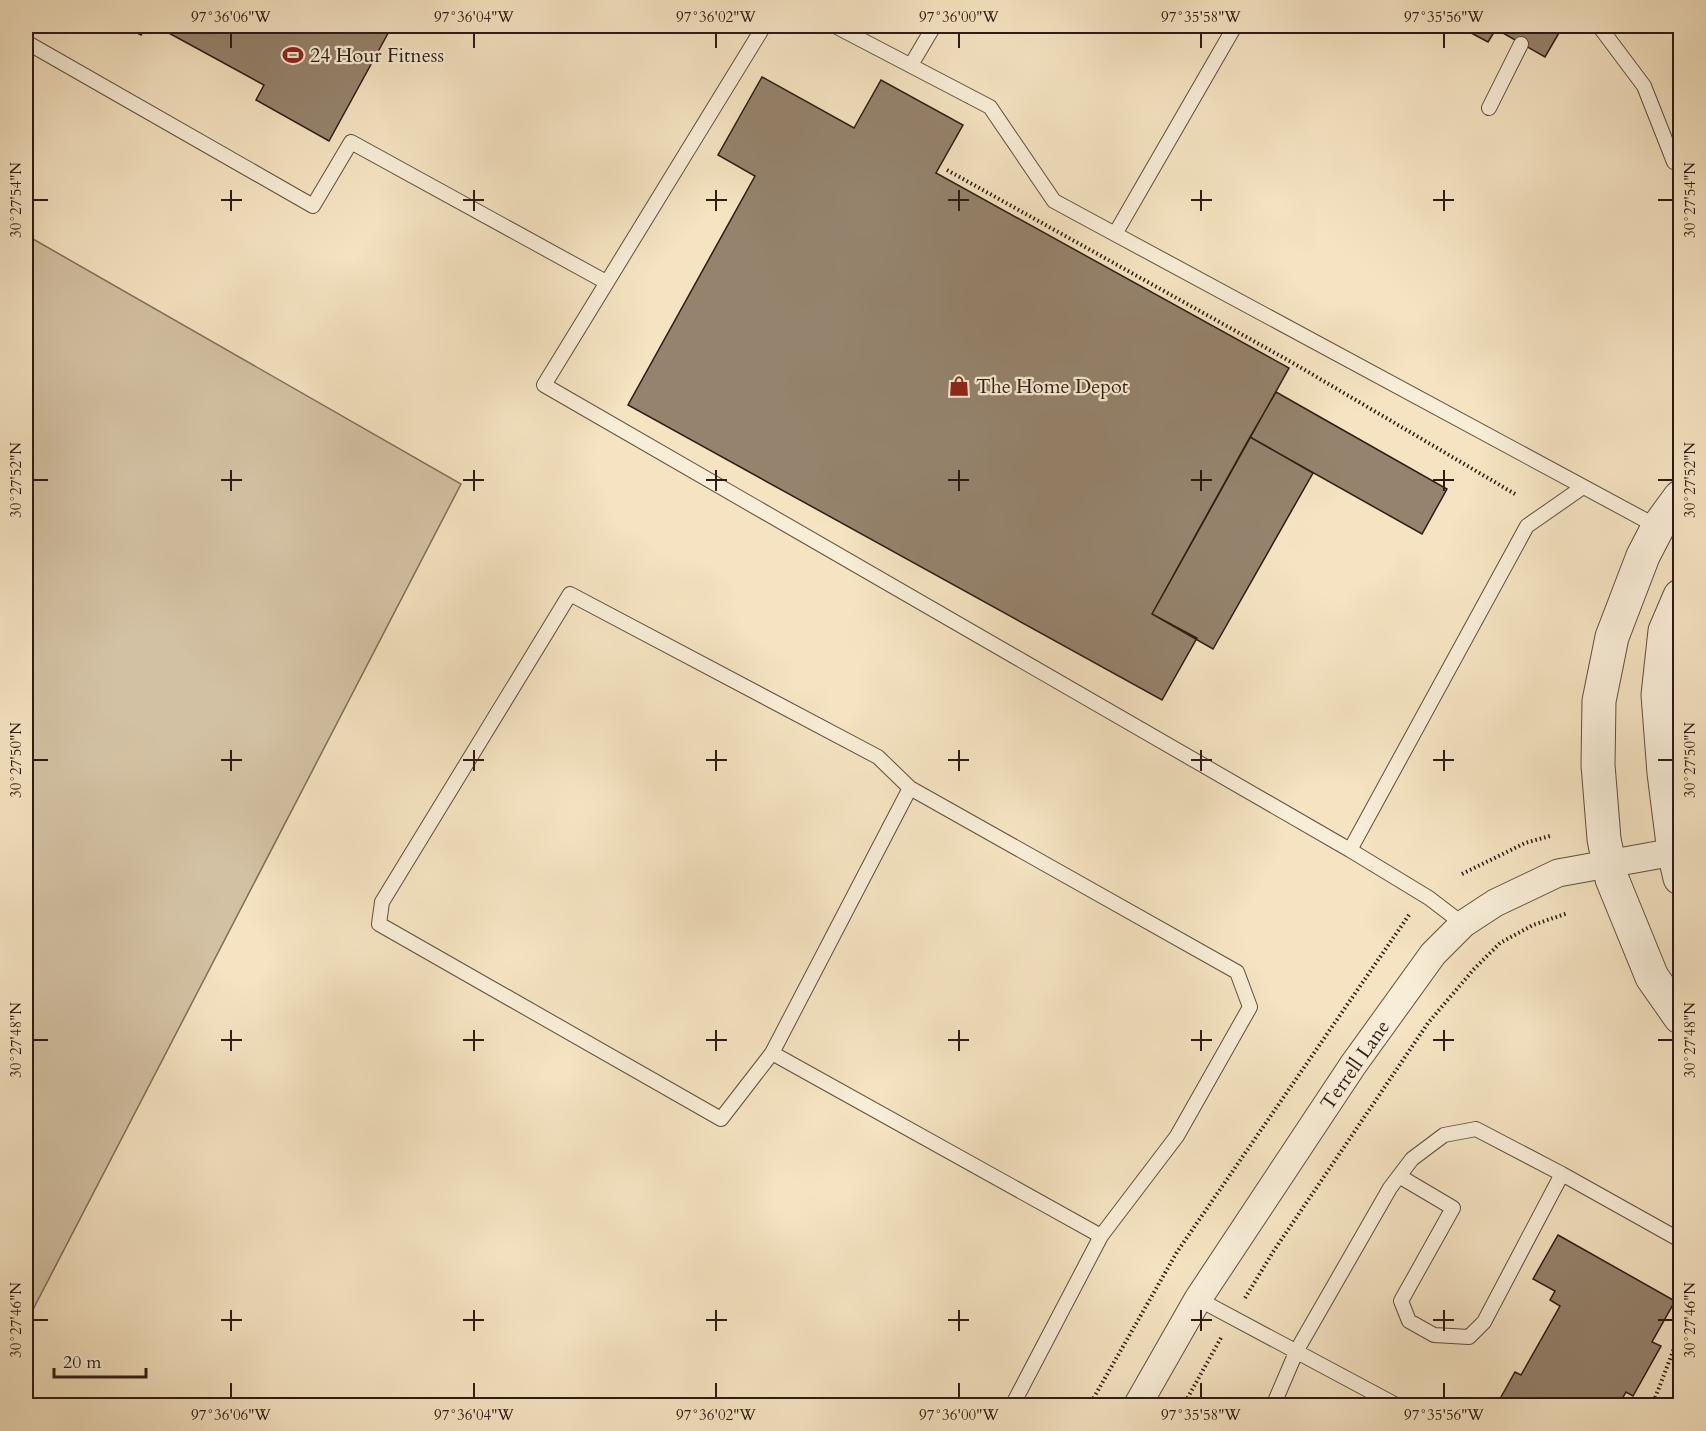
<svg xmlns="http://www.w3.org/2000/svg" width="1706" height="1431" font-family="Cardo,serif">
	<style>
		.green { fill: #d3c1a3; stroke: #806e5a; stroke-width: 1.5 }
		.building { fill: #95836d; stroke: #2e1b12; stroke-width: 1.5 }
		.lines { fill: none; stroke-linecap: round; stroke-linejoin: round }
		.service-casing { stroke: #604d3e; stroke-width: 16 }
		.minor-casing { stroke: #604d3e; stroke-width: 29 }
		.tertiary-casing { stroke: #604d3e; stroke-width: 35 }
		.path { stroke: #2e1b12; stroke-width: 4; stroke-dasharray: 1.5 3; stroke-linecap: butt }
		.service { stroke: #f8edd7; stroke-width: 14 }
		.minor { stroke: #f8edd7; stroke-width: 27 }
		.tertiary { stroke: #f8edd7; stroke-width: 33 }
		.ticks { fill: none; stroke: #2e1b12; stroke-width: 2 }
		.labels { text-anchor: middle; dominant-baseline: central; stroke-width: 4.5; stroke-linejoin: round; paint-order: stroke }
		.poi-label { font-size: 20px; fill: #2e1b12; stroke: #f8edd7; text-anchor: start }
		.street-label { font-size: 20px; fill: #2e1b12; stroke: #f8edd7 }
		.neatline { fill: none; stroke: #2e1b12; stroke-width: 2 }
		.ticks-label { font-size: 15px; text-anchor: middle; fill: #2e1b12 }
	</style>
	<rect width="100%" height="100%" fill="#f5e3c1"/>
	<filter id="stains"><feTurbulence type="fractalNoise" baseFrequency=".00333" numOctaves="4"/><feColorMatrix values="0 0 0 0 .2 0 0 0 0 .09 0 0 0 0 .02 0 0 0 .5 -.17"/></filter>
	<radialGradient id="worn" r=".72"><stop offset=".6" stop-color="#630" stop-opacity="0"/><stop offset="1" stop-color="#630" stop-opacity=".3"/></radialGradient>
	<path class="green" d="M26 235 461 484 26 1323Z"/>
	<path class="building" d="M124 26H146L141 35Z
		M156 26H392L329 141 256 100 264 85Z
		M1458 26H1563L1545 57 1496 29 1488 42Z
		M762 77 854 128 881 80 963 125 936 173 1289 368 1152 614 1197 638 1162 700 628 405 755 176 718 155Z
		M1276 392 1447 489 1422 534 1250 437Z
		M1250 437 1313 473 1213 649 1152 614Z
		M1558 1235 1675 1301 1652 1342 1661 1346 1633 1396 1626 1392 1618 1406H1496L1515 1372 1521 1375 1560 1306 1550 1300 1555 1291 1533 1279Z"/>
	<g class="lines">
		<g class="service-casing">
			<path id="service" d="M764 26 544 385 1350 850 1429 898 1463 924
				M835 26 990 107 1054 201 1115 234
				M1235 26 1115 234 1658 527
				M1599 26 1644 86 1674 162 1680 161
				M26 42 313 206 351 142 606 282
				M911 65 934 26
				M1489 108 1521 44
				M1350 850 1527 526 1583 487
				M772 1053 910 788
				M1399 1176 1453 1208 1401 1301 1409 1321 1434 1335 1469 1337 1484 1322 1562 1174
				M1198 1299 1398 1406
				M1012 1406 1101 1236 1177 1136 1250 1007 1237 972 910 788 878 757 570 594 382 902 379 924 721 1119 772 1053 1101 1236
				M1273 1406 1297 1350 1390 1188 1412 1159 1444 1135 1476 1129 1562 1174 1680 1240"/>
		</g>
		<g class="minor-casing">
			<path id="minor" d="M1137 1406 1198 1299 1353 1065 1433 954 1463 924 1495 903 1558 873 1674 852"/>
		</g>
		<g class="tertiary-casing">
			<path id="tertiary" d="M1680 497 1658 527 1643 556 1612 637 1599 701 1598 765 1604 839 1612 879 1652 977 1680 1017
				M1680 596 1665 631 1658 695 1664 773 1674 852 1680 878"/>
		</g>
		<path class="path" d="M947 170 1293 363 1515 494
			M1462 874 1525 843 1550 836
			M1245 1298 1273 1252 1428 1023 1474 969 1500 943 1533 925 1568 913
			M1186 1399 1196 1406
			M1089 1406 1177 1252 1409 915
			M1183 1406 1222 1336
			M1652 1406 1680 1333"/>
		<use href="#service" class="service"/>
		<use href="#minor" class="minor"/>
		<use href="#tertiary" class="tertiary"/>
	</g>
	<path class="ticks" d="M231 33V48M474 33V48M716 33V48M959 33V48M1201 33V48M1444 33V48M231 190V211M474 190V211M716 190V211M959 190V211M1201 190V211M1444 190V211M33 200H48M221 200H242M463 200H484M706 200H727M948 200H969M1191 200H1212M1433 200H1454M1658 200H1673M231 470V491M474 470V491M716 470V491M959 470V491M1201 470V491M1444 470V491M33 480H48M221 480H242M463 480H484M706 480H727M948 480H969M1191 480H1212M1433 480H1454M1658 480H1673M231 750V771M474 750V771M716 750V771M959 750V771M1201 750V771M1444 750V771M33 760H48M221 760H242M463 760H484M706 760H727M948 760H969M1191 760H1212M1433 760H1454M1658 760H1673M231 1030V1051M474 1030V1051M716 1030V1051M959 1030V1051M1201 1030V1051M1444 1030V1051M33 1040H48M221 1040H242M463 1040H484M706 1040H727M948 1040H969M1191 1040H1212M1433 1040H1454M1658 1040H1673M231 1310V1331M474 1310V1331M716 1310V1331M959 1310V1331M1201 1310V1331M1444 1310V1331M33 1320H48M221 1320H242M463 1320H484M706 1320H727M948 1320H969M1191 1320H1212M1433 1320H1454M1658 1320H1673M231 1383V1398M474 1383V1398M716 1383V1398M959 1383V1398M1201 1383V1398M1444 1383V1398"/>
	<defs>
		<g id="stadium-bare" transform="scale(1.62)"><path d="M0-5a6.5 5 0 1 0 0 10a6.5 5 0 1 0 0-10ZM-3.5-1.8h7v3.6h-7Z" fill="#8f2418" stroke="#f8edd7" stroke-width="2.5" paint-order="stroke"/></g>
		<g id="shop-bare" transform="scale(1.62)"><path d="M-5-2.5h2.3a2.7 3.5 0 0 1 5.4 0H5L5.5 6h-11ZM-1.5-2.5h3a1.5 2.3 0 0 0-3 0Z" fill="#8f2418" stroke="#f8edd7" stroke-width="2.5" paint-order="stroke"/></g>
	</defs>
	<g fill-rule="evenodd">
		<use href="#stadium-bare" x="293" y="55"/>
		<use href="#shop-bare" x="959" y="386"/>
	</g>
	<g class="labels">
		<g class="poi-label">
			<text x="310" y="55">24 Hour Fitness</text>
			<text x="976" y="386">The Home Depot</text>
		</g>
		<g class="street-label">
			<text transform="translate(1355 1065) rotate(-55)">Terrell Lane</text>
		</g>
	</g>
	<rect width="1706" height="1431" fill="none" stroke="#f5e3c1" stroke-width="66"/>
	<path d="M54 1368v9h92v-9" fill="none" stroke="#2e1b12" stroke-width="3"/>
	<text x="63" y="1368" font-size="18" fill="#2e1b12" stroke="#f8edd7" stroke-width="4.5" paint-order="stroke">20 m</text>
	<rect x="33" y="33" width="1640" height="1365" class="neatline"/>
	<g class="ticks-label">
		<text x="231" y="22">97°36'06"W</text>
		<text x="474" y="22">97°36'04"W</text>
		<text x="716" y="22">97°36'02"W</text>
		<text x="959" y="22">97°36'00"W</text>
		<text x="1201" y="22">97°35'58"W</text>
		<text x="1444" y="22">97°35'56"W</text>
		<text transform="translate(16 200) rotate(-90)" y="5">30°27'54"N</text>
		<text transform="translate(1690 200) rotate(-90)" y="5">30°27'54"N</text>
		<text transform="translate(16 480) rotate(-90)" y="5">30°27'52"N</text>
		<text transform="translate(1690 480) rotate(-90)" y="5">30°27'52"N</text>
		<text transform="translate(16 760) rotate(-90)" y="5">30°27'50"N</text>
		<text transform="translate(1690 760) rotate(-90)" y="5">30°27'50"N</text>
		<text transform="translate(16 1040) rotate(-90)" y="5">30°27'48"N</text>
		<text transform="translate(1690 1040) rotate(-90)" y="5">30°27'48"N</text>
		<text transform="translate(16 1320) rotate(-90)" y="5">30°27'46"N</text>
		<text transform="translate(1690 1320) rotate(-90)" y="5">30°27'46"N</text>
		<text x="231" y="1420">97°36'06"W</text>
		<text x="474" y="1420">97°36'04"W</text>
		<text x="716" y="1420">97°36'02"W</text>
		<text x="959" y="1420">97°36'00"W</text>
		<text x="1201" y="1420">97°35'58"W</text>
		<text x="1444" y="1420">97°35'56"W</text>
	</g>
	<rect width="100%" height="100%" filter="url(#stains)"/>
	<rect width="100%" height="100%" fill="url(#worn)"/>
</svg>
